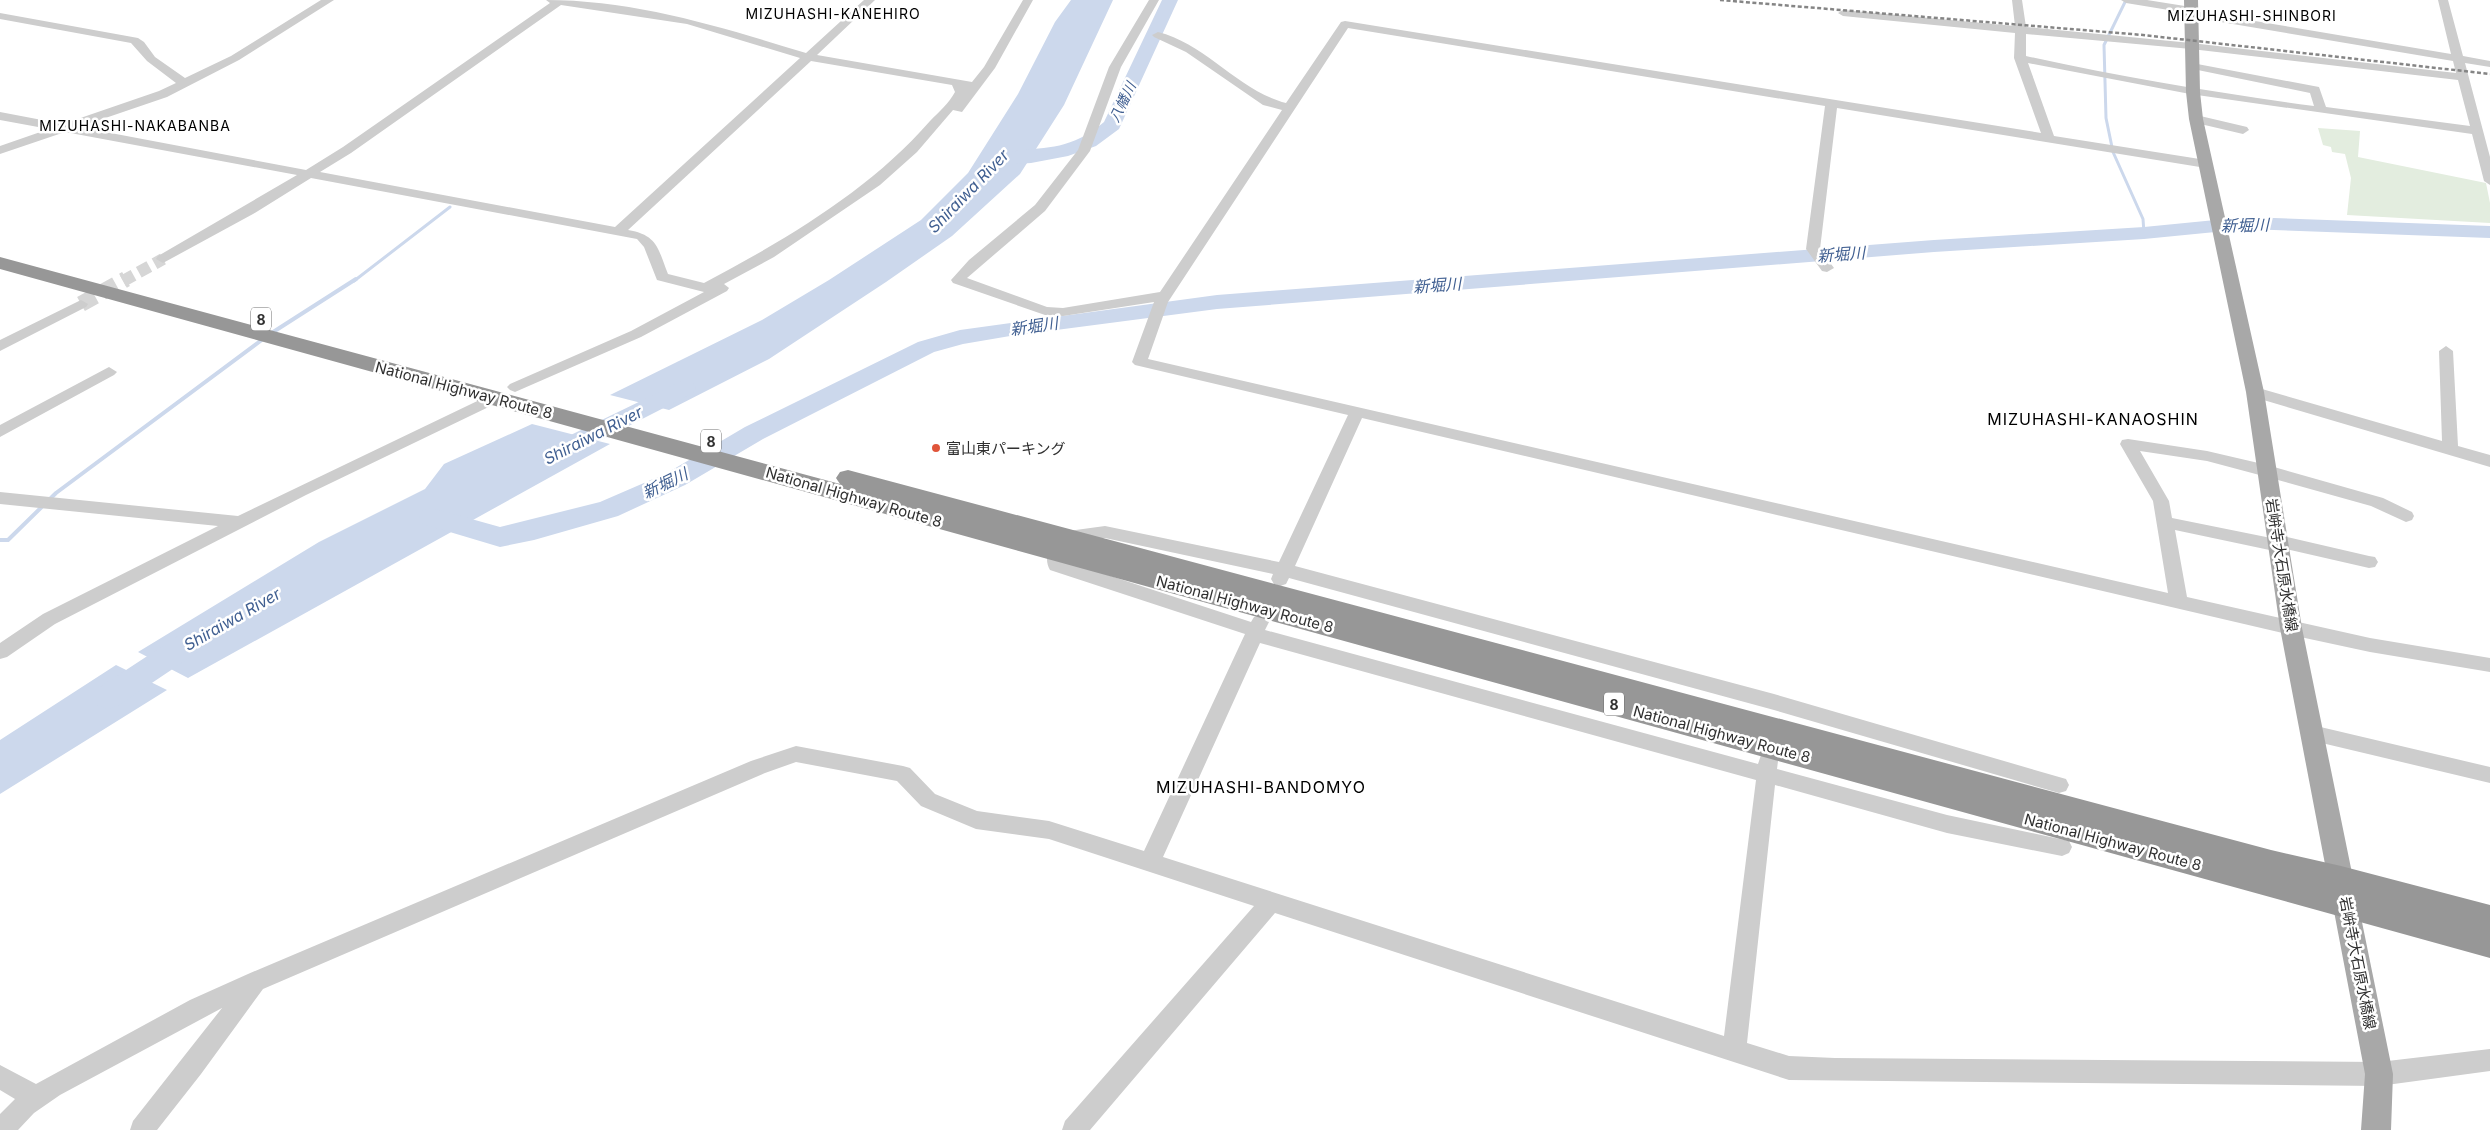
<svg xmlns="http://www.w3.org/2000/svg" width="2490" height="1130" font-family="Inter,'Noto Sans JP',sans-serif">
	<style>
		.green { fill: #e3eddf }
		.water { fill: #ccd8ec }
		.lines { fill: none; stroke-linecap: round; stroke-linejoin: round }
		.stream-far1 { stroke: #ccd8ec; stroke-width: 3 }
		.stream { stroke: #ccd8ec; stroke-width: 4 }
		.river { fill: #ccd8ec; fill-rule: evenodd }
		.minor-tunnel-far2 { stroke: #d6d6d6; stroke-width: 12; stroke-dasharray: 12 6; stroke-linecap: butt }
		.minor-tunnel-far1 { stroke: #d6d6d6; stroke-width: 16; stroke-dasharray: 16 8; stroke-linecap: butt }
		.minor-tunnel { stroke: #d6d6d6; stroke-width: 21; stroke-dasharray: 21 11; stroke-linecap: butt }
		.minor { fill: #cdcdcd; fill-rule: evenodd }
		.major { fill: #a8a8a8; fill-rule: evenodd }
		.highway { fill: #979797; fill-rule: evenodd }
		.rail { stroke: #858585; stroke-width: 2.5; stroke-dasharray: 4 2.5; stroke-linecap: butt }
		.poi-dot { fill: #e0553a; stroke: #fff; stroke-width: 2 }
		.labels { text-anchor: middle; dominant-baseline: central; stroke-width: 5; stroke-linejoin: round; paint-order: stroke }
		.far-neighbourhood-label { font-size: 14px; letter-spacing: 1px; fill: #000; stroke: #fff }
		.far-water-label { font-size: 14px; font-style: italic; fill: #405f91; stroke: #fff }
		.shield { fill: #fff; stroke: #6e6e6e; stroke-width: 1 }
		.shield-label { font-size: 14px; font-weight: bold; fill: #303030 }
		.street-label { font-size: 15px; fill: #303030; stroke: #fff }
		.poi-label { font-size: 15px; fill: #303030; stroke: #fff; text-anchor: start }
		.water-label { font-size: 16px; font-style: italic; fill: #405f91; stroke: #fff }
		.neighbourhood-label { font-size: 16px; letter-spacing: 1px; fill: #000; stroke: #fff }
	</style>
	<rect width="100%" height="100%" fill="#fff"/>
	<path class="green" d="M2318 128 2360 131 2358 157 2486 183 2490 203V223L2347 215 2351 178 2345 154 2332 152 2331 147 2323 145Z"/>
	<path class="water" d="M1071 0H1113L1064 105 1020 174 952 236 886 282 769 359 669 410 610 395 762 320 829 280 921 220 968 173 1018 94 1055 22Z
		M532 424 610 444 188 678 138 652 319 542 425 489 444 464Z
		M116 665 167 690 0 794V740Z"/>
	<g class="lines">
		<path class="stream-far1" d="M2126 0 2104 45 2106 118 2113 152 2143 219 2144 233
			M354 281 450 207"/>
		<path class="stream" d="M270 334 356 279
			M0 540H8L56 493 263 339"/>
		<path class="river" d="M1162 0H1178L1119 129 1096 146 1068 156 1031 163 1001 165 994 163 991 159 994 155C1038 144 1064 156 1104 122Z
			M2246 217 2490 226V238L2246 229 2144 239 1934 252 1217 309 1010 336 963 344 934 352 763 439 685 485 618 516 534 540 500 547 423 524 419 517 423 510 432 508 500 527 600 502 667 473 745 427 918 342 960 330 1217 295 1934 240 2144 227Z
			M684 380 693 383 696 388 693 393 562 460 553 463 544 460 540 454 544 448Z
			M191 631 201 634 205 642 201 650 119 705 108 709 97 705 93 697 97 689 181 634Z"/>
		<path class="minor-tunnel-far2" d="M123 281 163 259"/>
		<path class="minor-tunnel-far1" d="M81 304 126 279"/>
		<path class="minor-tunnel" d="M1770 739 1773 710"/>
		<path class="minor" d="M321 0H334L239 60 167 97 79 127 306 170 343 147 550 3 546 0C635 0 721 27 806 53L864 0H875L817 55 972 82 984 67 1023 0H1033L995 68 962 112 953 110 917 152 880 185 774 257 724 284 729 288 727 291 641 337 515 392 510 390 507 387 510 384 631 331 704 292 657 280 644 247 637 239 311 178 253 214 163 263 156 259 158 256 297 175 65 132 0 154V146L49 129 0 120V112L63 124 159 91 176 83 147 61 131 43 0 19V13L138 38 144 42 155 57 185 78 231 56ZM561 5 687 24 800 58 615 227 320 172 351 153ZM811 61 952 85 955 92C949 103 939 112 930 121 869 191 785 240 704 283L668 274C658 249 658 235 628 230Z
			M1149 0H1159L1121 67 1090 151 1045 211 967 278 1047 307 1063 308 1160 292 1282 110 1263 105 1186 52 1154 37 1152 35 1158 32C1206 44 1239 91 1286 103L1341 22 1345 21 2041 133 2014 58 2015 33 1843 16 1838 13 1843 10 2015 26 2012 0H2022L2026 27 2191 43 2456 73 2453 61 2191 17 2187 16V13L2126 3 2121 0H2147L2191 7 2195 8V11L2451 54 2438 0H2448L2463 56 2490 61V67L2465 63 2490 157V185L2484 181 2472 134 2190 94 2028 63 2054 136 2206 160 2212 164 2206 168 1837 108 1820 249 1834 268 1827 272 1822 271 1806 249 1825 106 1348 28 1168 302 1148 359 2168 593 2153 501 2120 444 2122 440 2128 439 2207 451 2267 465 2383 498 2412 512 2414 516 2412 520 2406 522 2371 506 2267 477 2207 461 2140 451 2169 501 2172 518 2271 538 2278 535 2369 556 2375 557 2378 562 2375 567 2369 568 2286 549 2279 552 2175 530 2187 597 2370 638 2490 658V672L2370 652 2291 635 1362 418 1295 566 1774 694 2059 777 2066 779 2069 785 2066 791 2059 793 1774 710 1289 578 1286 584 1280 586 1274 584 1271 579 1273 574 1105 538 1067 542 1061 540 1058 536 1061 532 1105 526 1279 562 1348 415 1135 365 1132 362 1154 302 1063 316 1045 315 953 283 951 280 969 260 1035 205 1078 150 1109 67ZM2026 34 2191 49 2458 80 2470 126 2326 107 2319 87 2192 63 2186 66 2188 68 2310 93 2314 106C2217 93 2121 77 2026 56Z
			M2196 115 2247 127 2249 130 2243 134 2192 122 2190 119Z
			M81 300 88 304 86 307 0 351V340Z
			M2446 346 2453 351 2458 446 2490 455V467L2250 396 2247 392 2255 387 2442 441 2439 351Z
			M109 367 117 372 114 375 0 437V425Z
			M494 393 499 394 502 398 499 402 306 495 55 624 7 657 0 659V643L43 614 218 526 0 504V492L238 516Z
			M1056 547 1062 549 1065 561 1251 622 1254 617 1260 615 1266 617 1269 622 1265 630 1758 764 1761 755 1768 753 1775 755 1778 761 1777 769 1947 815 2069 841 2072 847 2069 853 2062 856 1947 833 1775 785 1747 1043 1789 1056 1835 1058 2379 1062 2490 1049V1071L2379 1086 1789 1080 1275 913 1090 1130H1062L1065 1121 1254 906 1049 839 976 829 921 806 897 781 796 762 765 773 263 989 201 1074 157 1130H130L133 1121 222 1008 60 1095 34 1113 18 1130H0V1114L15 1099 0 1090V1065L36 1084 190 1000 248 974 751 761 796 746 903 766 910 768 935 794 977 811 1049 821 1144 851 1245 634 1050 570C1046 563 1046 555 1050 549ZM1260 643 1756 780 1724 1036 1163 857Z
			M2312 725 2490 767V783L2305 739 2302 733 2305 727Z"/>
		<path class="major" d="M2184 0H2198L2200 92 2203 119 2264 392 2302 628 2393 1074 2391 1130H2361L2365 1074 2280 628 2246 392 2189 119 2186 92Z"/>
		<path class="highway" d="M0 257 840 484 836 478 840 472 848 470 2271 850 2341 866 2490 905V958L0 269Z"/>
		<path class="rail" d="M1720 0 2143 35 2490 74"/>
	</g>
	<circle class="poi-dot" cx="936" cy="448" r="5"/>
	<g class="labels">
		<g class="far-neighbourhood-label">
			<text x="833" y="13">MIZUHASHI-KANEHIRO</text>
			<text x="2252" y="15">MIZUHASHI-SHINBORI</text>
			<text x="135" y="125">MIZUHASHI-NAKABANBA</text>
		</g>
		<g class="far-water-label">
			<text transform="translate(1122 102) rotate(-64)">八幡川</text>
		</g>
		<g class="shield">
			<rect x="251" y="307.5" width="20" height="23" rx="4"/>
			<rect x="701" y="429.5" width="20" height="23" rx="4"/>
			<rect x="1604" y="692.5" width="20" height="23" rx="4"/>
		</g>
		<g class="shield-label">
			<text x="261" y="319">8</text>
			<text x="711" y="441">8</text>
			<text x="1614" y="704">8</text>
		</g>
		<g class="street-label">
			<text transform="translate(464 390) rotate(15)">National Highway Route 8</text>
			<text transform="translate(854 497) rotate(16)">National Highway Route 8</text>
			<text transform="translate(2282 565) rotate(81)">岩峅寺大石原水橋線</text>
			<text transform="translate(1245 604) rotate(15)">National Highway Route 8</text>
			<text transform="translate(1722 734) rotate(15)">National Highway Route 8</text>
			<text transform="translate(2113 842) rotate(15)">National Highway Route 8</text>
			<text transform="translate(2358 963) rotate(79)">岩峅寺大石原水橋線</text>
		</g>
		<g class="poi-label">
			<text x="946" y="448">富山東パーキング</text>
		</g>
		<g class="water-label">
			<text transform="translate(968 191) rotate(-46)">Shiraiwa River</text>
			<text transform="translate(2245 225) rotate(-1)">新堀川</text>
			<text transform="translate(1841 254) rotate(-4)">新堀川</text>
			<text transform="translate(1437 285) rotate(-4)">新堀川</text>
			<text transform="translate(1034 326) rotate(-8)">新堀川</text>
			<text transform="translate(593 435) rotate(-27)">Shiraiwa River</text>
			<text transform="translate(665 483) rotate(-26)">新堀川</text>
			<text transform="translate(232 619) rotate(-30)">Shiraiwa River</text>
		</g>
		<g class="neighbourhood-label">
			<text x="2093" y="419">MIZUHASHI-KANAOSHIN</text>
			<text x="1261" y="787">MIZUHASHI-BANDOMYO</text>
		</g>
	</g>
</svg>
